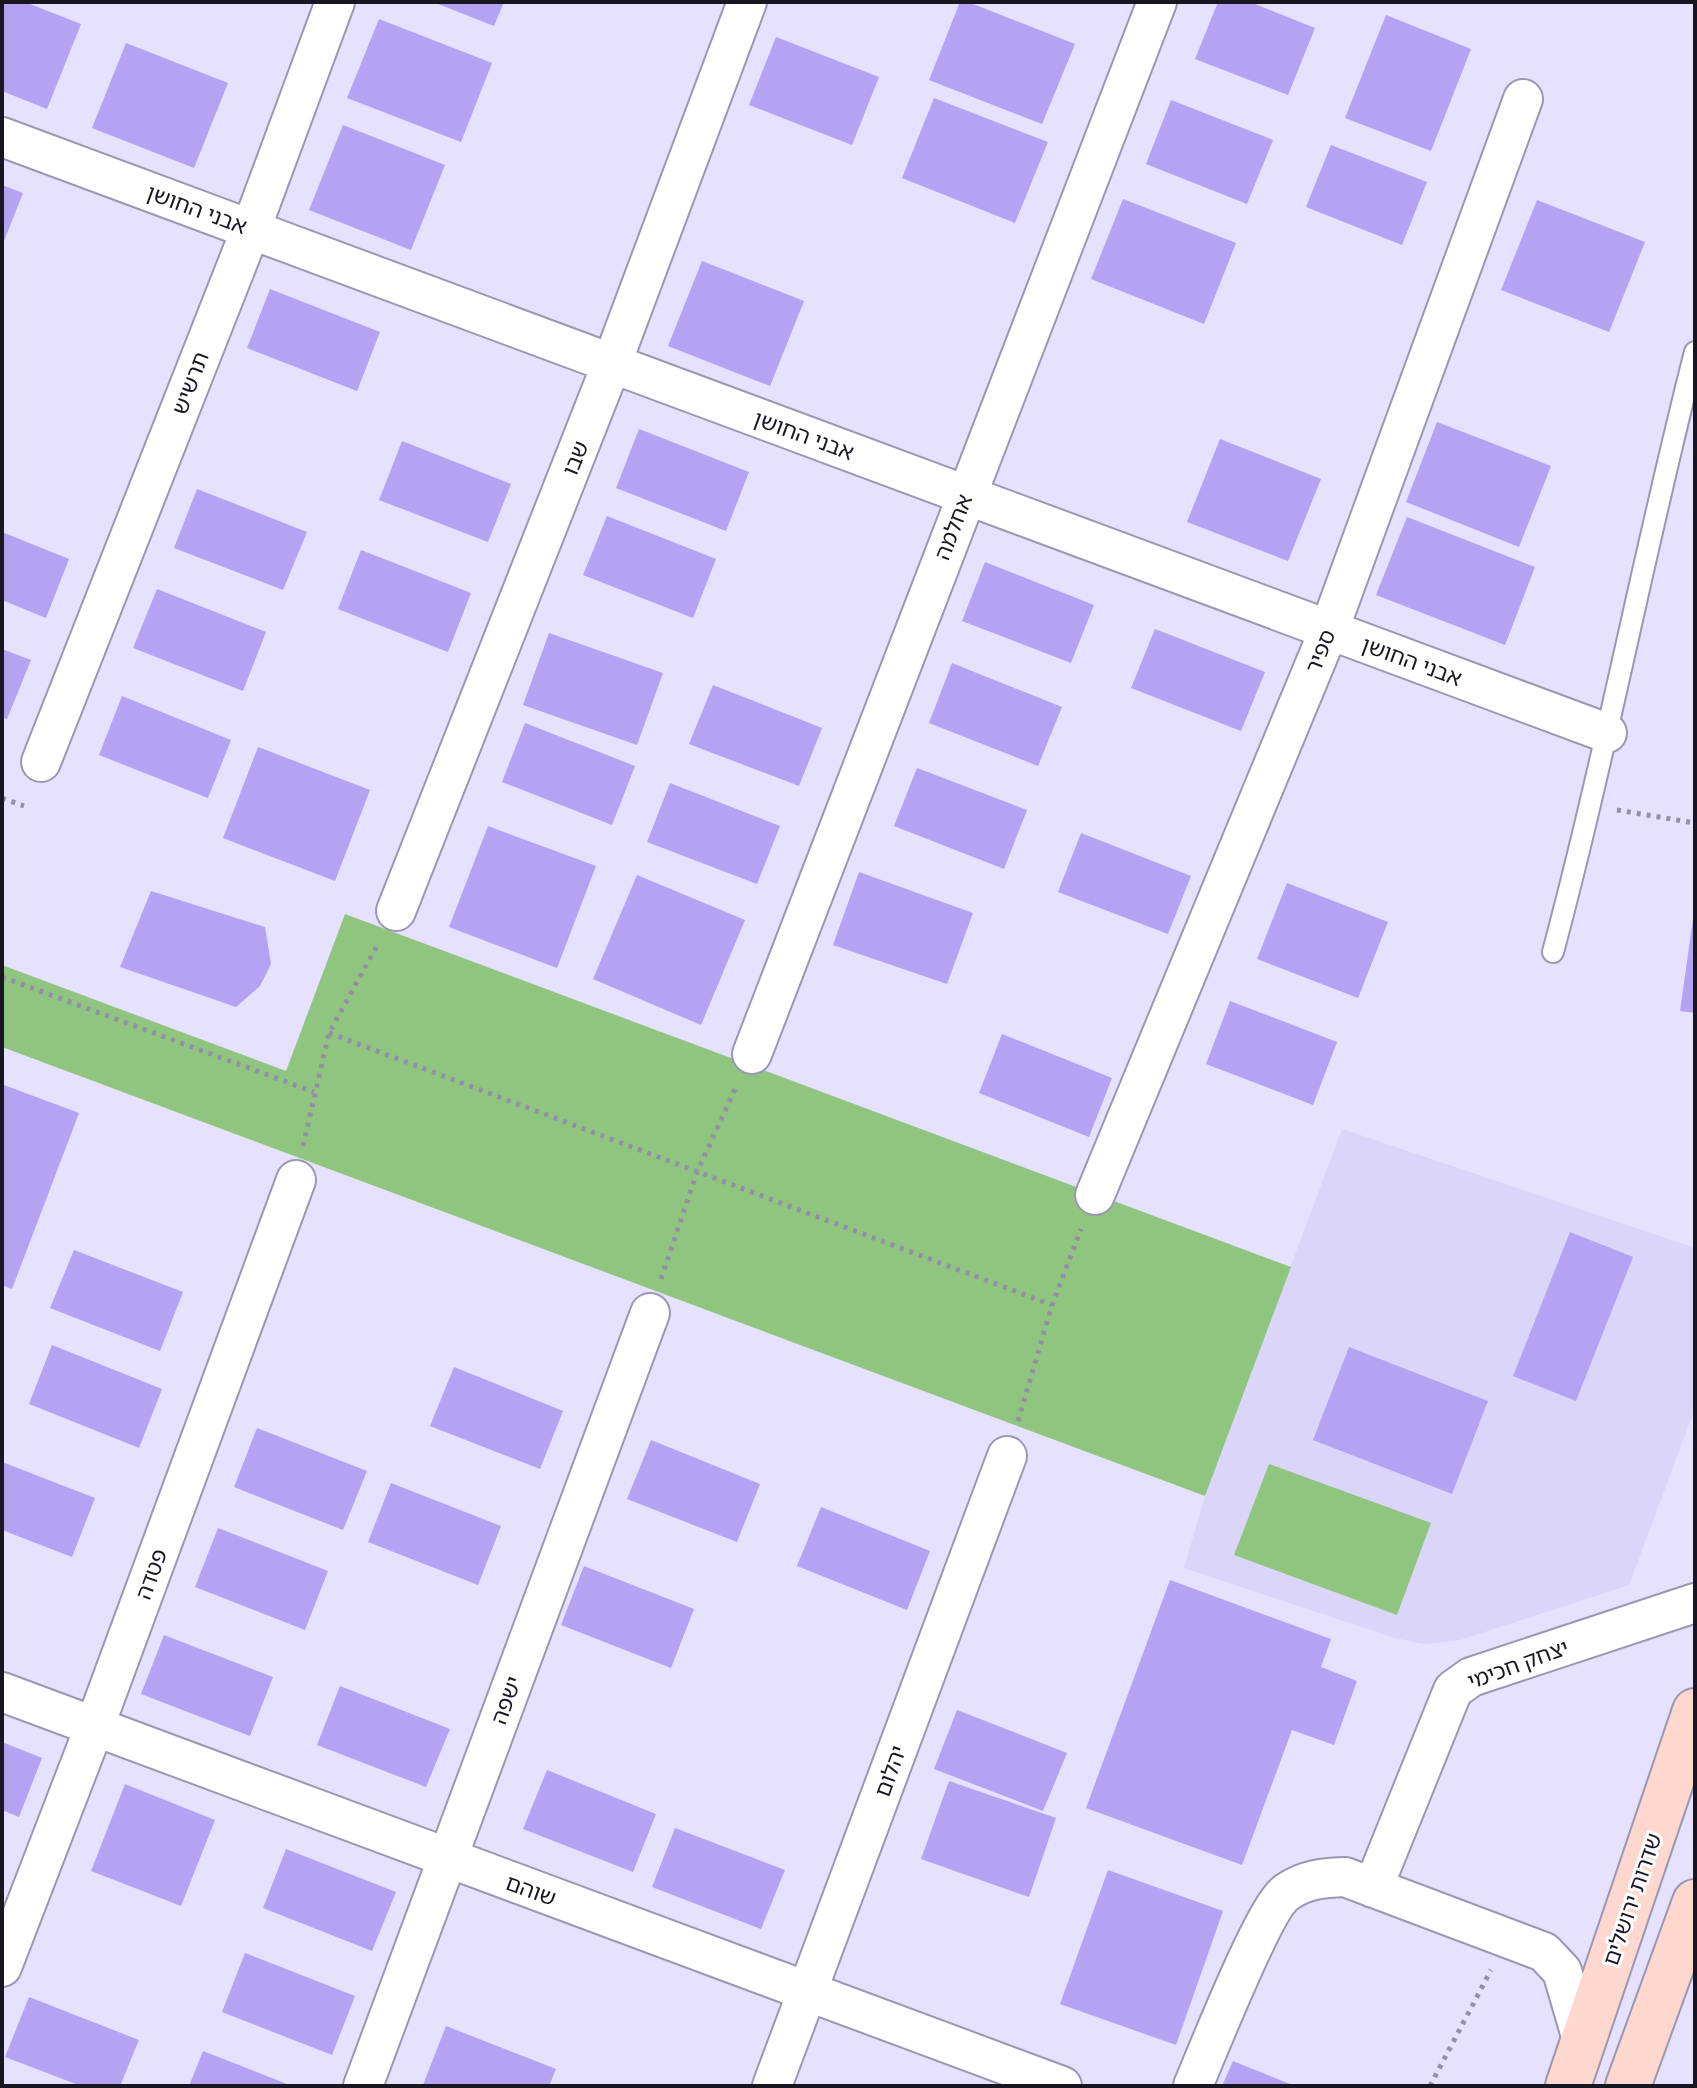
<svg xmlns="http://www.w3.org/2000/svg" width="1697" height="2088" font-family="'Public Sans','Noto Sans Hebrew',sans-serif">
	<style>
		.built { fill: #dad5f9 }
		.green { fill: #90c580 }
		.building { fill: #b3a3f2 }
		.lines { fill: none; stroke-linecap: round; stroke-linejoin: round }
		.service-casing { stroke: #9b97b2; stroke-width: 24 }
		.minor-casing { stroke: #9b97b2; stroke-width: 42 }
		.secondary-casing { stroke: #9b97b2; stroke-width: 48 }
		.path { stroke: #9390a6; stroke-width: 5; stroke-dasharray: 4 6; stroke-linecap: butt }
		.service { stroke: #fff; stroke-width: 20 }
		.minor { stroke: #fff; stroke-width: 38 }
		.secondary { stroke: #fed7ce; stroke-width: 44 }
		.labels { text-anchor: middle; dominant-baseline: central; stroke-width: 6; stroke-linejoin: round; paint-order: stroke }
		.street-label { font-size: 22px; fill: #181621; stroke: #fff }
	</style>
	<rect width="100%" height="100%" fill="#e5e1fe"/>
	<path class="built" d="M1342 1129 1695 1248V1408L1629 1585 1460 1640 1425 1644 1395 1638 1184 1568 1205 1496Z"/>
	<path class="green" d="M345 914 1291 1267 1205 1496 2 1047V965L286 1071Z
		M1269 1464 1431 1523 1397 1615 1234 1555Z"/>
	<path class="building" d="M2 2H25L81 24 47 109 2 91Z
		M433 2H504L494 26Z
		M960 2H968L1075 44 1042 124 929 80Z
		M1218 2H1250L1315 28 1288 95 1195 59Z
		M1386 15 1471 49 1431 151 1345 118Z
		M379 19 492 63 461 142 347 98Z
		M776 37 879 77 852 145 749 105Z
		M126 43 228 83 194 168 92 128Z
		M934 98 1048 142 1015 223 902 178Z
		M1171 100 1273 140 1247 204 1146 164Z
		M343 125 445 165 411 250 309 210Z
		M1331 145 1427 182 1402 245 1306 207Z
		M2 185 23 193 2 246Z
		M1123 199 1236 243 1204 324 1091 279Z
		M1537 200 1645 242 1609 332 1501 290Z
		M702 261 804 301 770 386 668 346Z
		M270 289 380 332 357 391 247 348Z
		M1437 422 1551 466 1519 547 1406 502Z
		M639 429 749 472 726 531 616 488Z
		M1220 439 1321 479 1288 561 1187 522Z
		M402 441 511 484 488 542 379 500Z
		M197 489 307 532 283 590 174 548Z
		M607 516 716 559 693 618 583 575Z
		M1407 517 1535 567 1505 645 1376 595Z
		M2 532 69 559 46 618 2 600Z
		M361 550 471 593 448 652 338 609Z
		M985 562 1094 605 1071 663 962 621Z
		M157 589 266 632 243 691 133 648Z
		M1155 629 1265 672 1241 731 1131 688Z
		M549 633 663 673 637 745 523 705Z
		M2 649 31 660 7 719 2 717Z
		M952 663 1062 707 1038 766 929 723Z
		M713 685 822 728 799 786 689 744Z
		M122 696 231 740 208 798 99 755Z
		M525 723 635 766 612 825 502 782Z
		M258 747 370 790 335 881 223 838Z
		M917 768 1027 810 1004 869 894 826Z
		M670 783 780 826 757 884 647 842Z
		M488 826 596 866 557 968 449 927Z
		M1081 833 1191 876 1168 934 1058 892Z
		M859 872 973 913 947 984 833 945Z
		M637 875 745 920 701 1025 593 979Z
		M1287 883 1388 922 1358 998 1257 959Z
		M151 891 265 927 271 964 260 986 236 1007 120 967Z
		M1693 919H1695V1013L1680 1011Z
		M1230 1001 1337 1042 1313 1105 1206 1064Z
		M1002 1034 1112 1078 1089 1137 979 1093Z
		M4 1085 79 1113 12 1289 2 1285Z
		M1570 1232 1633 1257 1576 1401 1513 1376Z
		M74 1250 183 1292 160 1351 50 1308Z
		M52 1345 162 1389 139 1448 29 1404Z
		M1349 1347 1488 1401 1452 1494 1313 1440Z
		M454 1367 563 1411 540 1469 430 1426Z
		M257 1428 367 1471 343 1530 234 1487Z
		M651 1440 760 1484 737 1542 627 1499Z
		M2 1462 95 1498 72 1557 2 1530Z
		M391 1483 501 1526 478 1585 368 1542Z
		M821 1507 930 1551 907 1610 797 1566Z
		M218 1528 328 1571 305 1630 195 1587Z
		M584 1566 694 1609 671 1668 561 1625Z
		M1170 1580 1331 1639 1321 1667 1357 1681 1334 1745 1292 1730 1242 1865 1086 1808Z
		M164 1635 273 1677 250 1736 141 1694Z
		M340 1686 450 1729 426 1787 317 1745Z
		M957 1710 1067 1753 1043 1811 934 1769Z
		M2 1742 42 1758 19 1817 2 1810Z
		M547 1770 656 1814 633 1872 523 1829Z
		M949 1781 1056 1818 1029 1897 921 1859Z
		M125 1784 215 1820 181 1906 91 1871Z
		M675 1828 785 1870 761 1929 652 1887Z
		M286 1849 396 1892 372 1951 263 1908Z
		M1108 1870 1223 1911 1176 2045 1060 2004Z
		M245 1953 355 1996 332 2055 222 2012Z
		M29 1997 139 2040 120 2086H81L5 2057Z
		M446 2026 556 2069 549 2086 423 2085Z
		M203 2051 292 2086H189Z
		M1233 2061 1295 2086H1222Z"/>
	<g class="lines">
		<g class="service-casing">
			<path id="service" d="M1553 952C1606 754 1644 551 1695 352"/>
		</g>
		<g class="minor-casing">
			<path id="minor" d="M2 137 1607 733
				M41 762 251 229 335 2
				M396 911 612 363 747 2
				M752 1054 1157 2
				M1095 1195 1329 630 1523 99
				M2 1692 1062 2086
				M1373 1888 1453 1690 1471 1677 1695 1603
				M2 1967 94 1728 296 1180
				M363 2086 650 1313
				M772 2086 1007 1456
				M1193 2086C1207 2053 1265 1906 1287 1892 1306 1879 1323 1878 1345 1877L1544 1952 1562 1971 1583 2043"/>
		</g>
		<g class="secondary-casing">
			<path id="secondary" d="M1568 2086 1695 1711
				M1628 2086 1695 1902"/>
		</g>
		<path class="path" d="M2 798 24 806
			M1617 810 1695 823
			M2 977 314 1092
			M329 1033 1052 1305
			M303 1146 329 1033 378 944
			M661 1279 697 1172 736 1087
			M1018 1421 1052 1305 1081 1229
			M1430 2086 1491 1970"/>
		<use href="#service" class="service"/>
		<use href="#minor" class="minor"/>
		<use href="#secondary" class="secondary"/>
	</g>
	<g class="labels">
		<g class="street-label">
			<text transform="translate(197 209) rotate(20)">אבני החושן</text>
			<text transform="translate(190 383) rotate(-69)">תרשיש</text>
			<text transform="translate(804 435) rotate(20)">אבני החושן</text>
			<text transform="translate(575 458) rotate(-68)">שבו</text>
			<text transform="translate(953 527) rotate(-69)">אחלמה</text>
			<text transform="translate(1320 651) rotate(-68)">ספיר</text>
			<text transform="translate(1412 661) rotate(20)">אבני החושן</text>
			<text transform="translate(151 1574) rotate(-70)">פטדה</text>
			<text transform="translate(1518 1664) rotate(-20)">יצחק חכימי</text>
			<text transform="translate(506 1700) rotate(-70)">ישפה</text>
			<text transform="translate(890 1771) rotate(-70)">יהלום</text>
			<text transform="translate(531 1890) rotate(20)">שוהם</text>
			<text transform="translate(1632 1899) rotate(-71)">שדרות ירושלים</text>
		</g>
	</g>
	<rect width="1697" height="2088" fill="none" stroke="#181621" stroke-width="8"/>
</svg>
